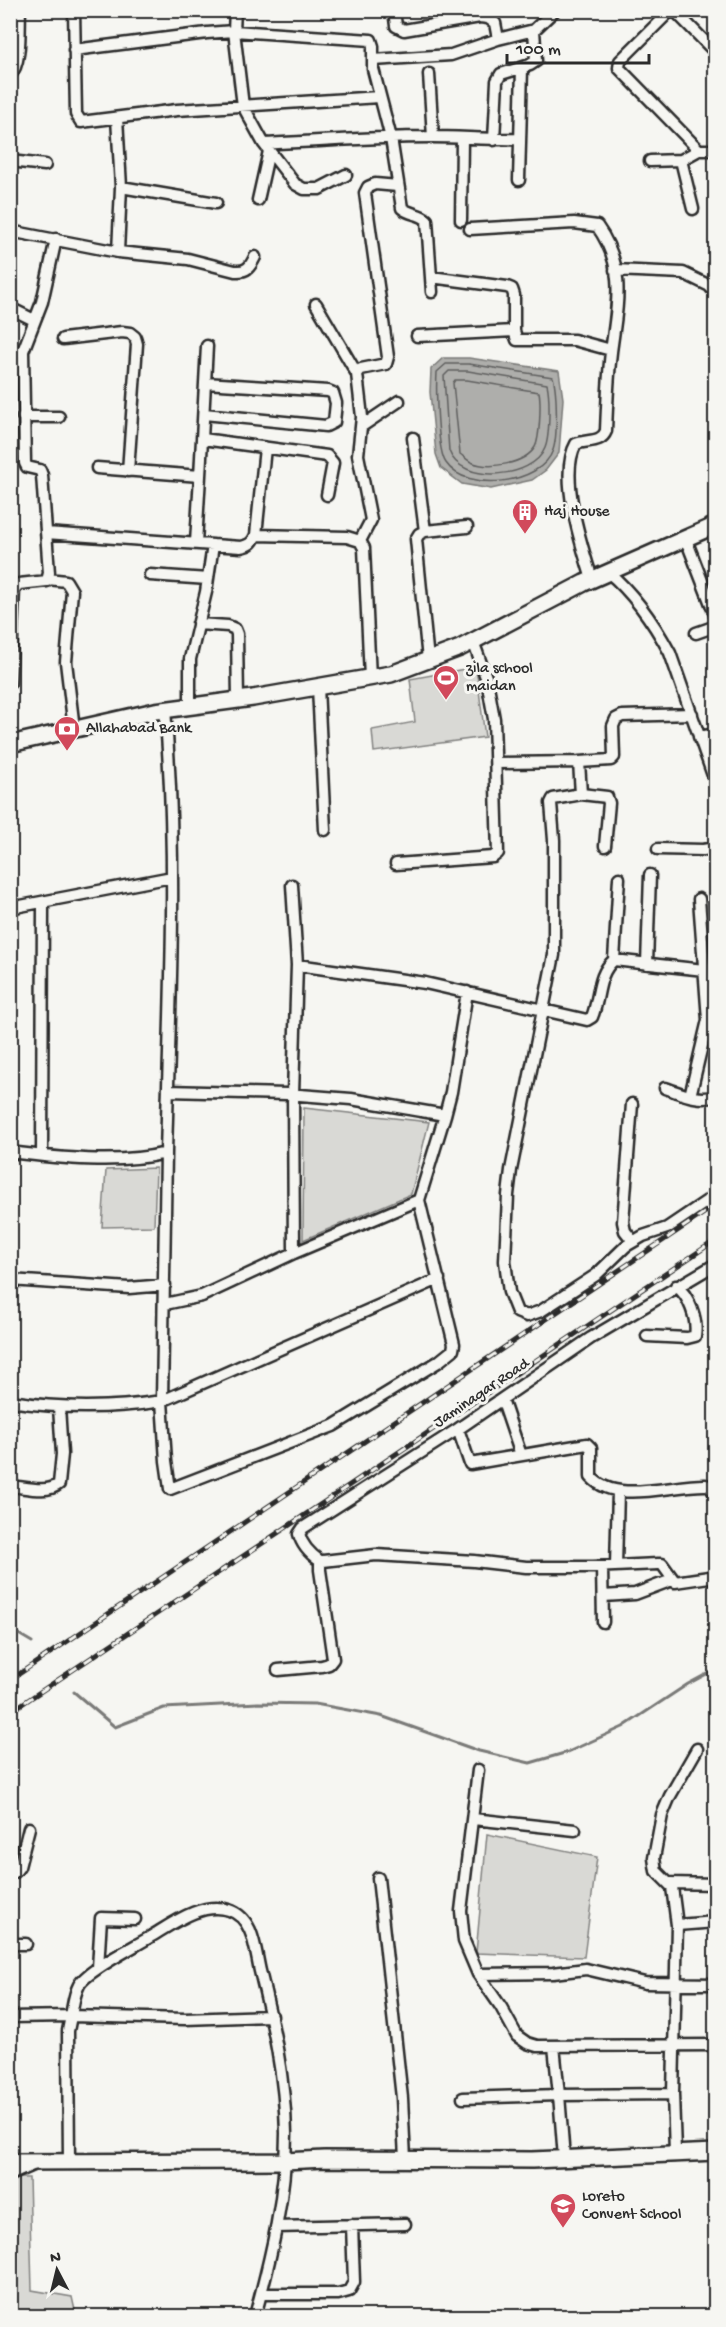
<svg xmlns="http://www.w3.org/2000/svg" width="726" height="2327" font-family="'Gochi Hand',sans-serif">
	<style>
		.green { fill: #d9d9d5; stroke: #828280; stroke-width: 1.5 }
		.water { fill: #aeaeab; stroke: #7a7a78; stroke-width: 1.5 }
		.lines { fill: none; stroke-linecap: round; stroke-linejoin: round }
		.shore { stroke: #5f5f5e; stroke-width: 1.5 }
		.stream { stroke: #7a7a78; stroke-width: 3 }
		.street-casing { stroke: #2b2b2b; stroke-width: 15 }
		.secondary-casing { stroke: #2b2b2b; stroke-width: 20 }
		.street { stroke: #f6f6f2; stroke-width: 10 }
		.secondary { stroke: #f6f6f2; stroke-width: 15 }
		.rail-casing { stroke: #2b2b2b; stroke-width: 5 }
		.rail { stroke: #f6f6f2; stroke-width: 3; stroke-dasharray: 9; stroke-linecap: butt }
		.labels { text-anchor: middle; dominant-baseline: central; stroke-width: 6; stroke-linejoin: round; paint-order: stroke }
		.poi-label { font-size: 16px; fill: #2b2b2b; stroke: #f6f6f2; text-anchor: start }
		.street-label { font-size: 16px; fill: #2b2b2b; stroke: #f6f6f2 }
	</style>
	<rect width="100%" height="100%" fill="#f6f6f2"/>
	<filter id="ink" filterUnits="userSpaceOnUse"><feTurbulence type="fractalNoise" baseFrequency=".0167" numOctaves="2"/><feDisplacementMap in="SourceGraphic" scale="12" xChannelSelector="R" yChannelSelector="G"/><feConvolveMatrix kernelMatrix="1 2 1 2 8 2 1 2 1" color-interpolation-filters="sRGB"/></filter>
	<g filter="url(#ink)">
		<path class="green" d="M476 667 485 737 374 752 372 730 415 722 410 679Z
			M304 1108 429 1122 411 1194 303 1240Z
			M156 1168 154 1226 102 1227 106 1170Z
			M487 1834 597 1857 584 1957 476 1953Z
			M10 2178H29L32 2290 72 2297 76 2315 118 2316H11Z"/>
		<path class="water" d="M443 358H469L559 371 563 399 559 453 546 470 532 480 491 489 462 484 441 468 436 454 430 392 431 369Z"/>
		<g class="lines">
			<path class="shore" d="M446 364H469L553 377C557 391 558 436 553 450 541 485 466 493 446 463 437 451 436 389 437 372Z
				M449 371H468L547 384C550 396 550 436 545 448 533 479 461 485 449 451L444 376Z
				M467 380 539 392C541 402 540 438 535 447 525 464 489 470 471 462 467 460 463 456 460 454L453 383 455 380Z"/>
			<path class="stream" d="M10 1629 32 1642
				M74 1692 115 1727 164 1708 258 1703 315 1704 381 1716 479 1751 530 1763 568 1752 623 1727 688 1684 716 1669"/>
			<g class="street-casing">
				<path id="street" d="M74 10 76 114 81 122 177 110 379 97
					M235 10 234 31 243 106 264 144 295 184 304 189H319L346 175
					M394 10 396 26 404 30 480 17 488 18 495 23 498 39
					M671 10 620 61 619 68 699 150
					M674 10 716 53
					M74 50 207 33 234 31 371 40 373 46V69L391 138 402 208C410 215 420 213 427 220L432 292
					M373 60 451 55 498 39 534 30 555 10
					M429 74 433 137
					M10 75C22 64 19 27 20 10
					M117 118 121 187 118 252
					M494 140 497 81 501 74 530 65 536 61 534 30
					M264 144C320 141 376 137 432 137 461 137 490 140 520 139
					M681 160 693 209
					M10 161 45 165
					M650 161 681 160 699 150H716
					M519 180 522 68
					M121 187 216 203
					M258 200 269 151
					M461 220 462 138
					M470 229 574 223 597 226C627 268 617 305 611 352 608 378 607 405 606 431 601 444 586 439 576 444 558 475 582 547 592 579
					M10 231 118 252 188 259 235 271C247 272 250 267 255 257
					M615 270 683 273 716 289
					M431 277 507 287 512 289 514 295V331L517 340H574L611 350
					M711 288 716 274
					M316 304 357 374
					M10 308 34 320
					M417 336 514 331
					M63 339 122 332 130 333 135 337 137 344 128 471
					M10 351H23L25 463 27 467 40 470 42 475 49 573 47 581 19 584 14 589 10 683
					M23 351 42 302 56 239
					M204 414 326 426 334 422 336 403 333 393 328 391 205 383
					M23 417H59
					M362 426 399 401
					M413 438 425 531
					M203 439 327 456 333 463 327 495
					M97 468 200 476 207 346
					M46 533 241 547C249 545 252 544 256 535L265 448
					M256 535 347 537 360 541 364 548 370 678
					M685 537 716 617
					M360 541 371 520 358 455 362 417 357 374 361 369 386 364 388 357 365 193 368 187 375 184 398 186
					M196 543 200 476
					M608 572C633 593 655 625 670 653L716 784
					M150 575 208 579
					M48 579 66 581 72 591 66 662 74 729
					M198 624 228 626 235 629 237 634 238 700
					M696 633 716 626
					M428 660 416 539 419 534 425 531 467 527
					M318 687 325 830
					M190 706V659L206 592 213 545
					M699 737 716 734
					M579 762 611 760 614 757 613 726 616 719 622 716 692 714
					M496 763 579 762 581 794 607 797 609 803 605 846
					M581 794 553 799 551 803 554 840V955L511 1170 508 1195 505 1261 509 1292 517 1312 527 1316 541 1311 596 1275 626 1246 643 1236 667 1228 716 1195
					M658 849 703 850 716 848
					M396 864 493 857 498 853 494 719 487 680 473 641
					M619 878 614 960 704 970
					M292 885 297 965 293 1094 294 1253
					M10 908 172 877
					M647 964 650 875
					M297 965 425 983 587 1020 592 1017C600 998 597 974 614 960
					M665 1088C681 1093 698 1102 716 1096
					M690 1096 708 1020 699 899
					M632 1104 623 1222 625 1231 633 1241
					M445 1115 451 1092 467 992
					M10 1152C58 1158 119 1165 166 1153 170 1005 178 857 165 710
					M166 1153 162 1401 166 1461 170 1489 333 1426 438 1362 453 1350 454 1344 419 1200 445 1115 351 1099 287 1094 168 1091
					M42 1156 43 903
					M10 1280 129 1288 165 1285
					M165 1304 202 1296 294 1253 419 1200
					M647 1336 687 1338 695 1336C698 1320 689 1295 676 1286
					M502 1399 521 1455
					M10 1401C61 1409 112 1409 162 1401L439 1279
					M458 1429 470 1464 587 1444 591 1448V1477C616 1505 672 1484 706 1485L709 1486 716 1494
					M10 1486C25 1487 47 1494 59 1484L62 1454 59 1407
					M320 1561C310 1554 302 1546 299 1534L303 1528 458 1429 591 1338 716 1264
					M616 1566 618 1491
					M602 1567 603 1622
					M603 1596 635 1594 672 1580
					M278 1670 322 1666 329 1664 333 1659 320 1570V1561H323L376 1555 474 1561 526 1567H593L658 1564H662L675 1582 716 1576
					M478 1770 461 1911 464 1941 478 1974 501 2007 517 2036 527 2043 537 2046 716 2045
					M473 1819 575 1830
					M10 1872H15L19 1867 29 1828
					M378 1878 402 2098 405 2159
					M670 1883 716 1884
					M677 1925 716 1922
					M10 1944H26
					M98 1968 101 1918 135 1919
					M478 1974 553 1973 586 1969 645 1983 716 1984
					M10 2017 71 2016C73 2006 74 1994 79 1985 86 1971 134 1947 150 1937 172 1924 202 1901 229 1910 254 1918 255 1950 260 1971 273 2024 285 2078 286 2133 286 2195 271 2257 255 2316
					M554 2046 559 2095 673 2094
					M463 2098 559 2095 564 2158
					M675 2152 673 2094 677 1925 672 1887 656 1871 654 1858 662 1815 670 1796 697 1749
					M69 2162 68 2031 71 2016 185 2019 272 2016
					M10 2175 35 2164
					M276 2227 405 2224
					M261 2294H338L349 2291 354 2282 352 2225"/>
			</g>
			<g class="secondary-casing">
				<path id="secondary" d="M10 744 155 711 253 698 391 674 460 648 584 583 716 525
					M10 2162 284 2161 325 2159 532 2160 716 2152"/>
			</g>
			<use href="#street" class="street"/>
			<use href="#secondary" class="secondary"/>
			<g class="rail-casing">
				<path id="rail" d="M10 1680 716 1205
					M10 1712 716 1240"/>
			</g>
			<use href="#rail" class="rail"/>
		</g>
	</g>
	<defs>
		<g id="building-pin" transform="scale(1.35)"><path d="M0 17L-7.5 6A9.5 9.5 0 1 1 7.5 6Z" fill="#d1495b" stroke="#f6f6f2"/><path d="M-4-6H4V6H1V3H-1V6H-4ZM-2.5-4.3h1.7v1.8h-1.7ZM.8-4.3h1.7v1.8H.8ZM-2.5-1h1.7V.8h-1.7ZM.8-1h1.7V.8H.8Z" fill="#fff"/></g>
		<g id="stadium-pin" transform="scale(1.35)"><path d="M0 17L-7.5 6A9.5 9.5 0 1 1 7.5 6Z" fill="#d1495b" stroke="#f6f6f2"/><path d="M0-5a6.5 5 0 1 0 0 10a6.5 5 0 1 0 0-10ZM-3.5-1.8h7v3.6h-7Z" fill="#fff"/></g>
		<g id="bank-pin" transform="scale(1.35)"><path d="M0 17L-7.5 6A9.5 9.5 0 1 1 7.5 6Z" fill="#d1495b" stroke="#f6f6f2"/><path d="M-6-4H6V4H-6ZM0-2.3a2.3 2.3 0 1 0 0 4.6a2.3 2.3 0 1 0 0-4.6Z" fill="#fff"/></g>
		<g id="school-pin" transform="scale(1.35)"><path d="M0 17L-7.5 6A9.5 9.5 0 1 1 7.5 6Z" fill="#d1495b" stroke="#f6f6f2"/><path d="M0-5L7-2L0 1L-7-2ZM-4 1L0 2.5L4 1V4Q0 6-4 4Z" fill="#fff"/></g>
	</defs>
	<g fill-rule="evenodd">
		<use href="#building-pin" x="525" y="512"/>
		<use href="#stadium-pin" x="446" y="678"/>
		<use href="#bank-pin" x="67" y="729"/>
		<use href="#school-pin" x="563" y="2206"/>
	</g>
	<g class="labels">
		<g class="poi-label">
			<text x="544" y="512">Haj House</text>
			<text x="466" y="669">zila school<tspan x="466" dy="18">maidan</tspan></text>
			<text x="86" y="729">Allahabad Bank</text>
			<text x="582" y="2197">Loreto<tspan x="582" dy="18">Convent School</tspan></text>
		</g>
		<g class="street-label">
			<text transform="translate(482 1394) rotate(-34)">Jaminagar Road</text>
		</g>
	</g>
	<rect width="726" height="2327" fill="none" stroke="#f6f6f2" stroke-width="36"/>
	<rect x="18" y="18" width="690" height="2291" fill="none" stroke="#2b2b2b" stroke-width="2" filter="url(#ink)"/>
	<g transform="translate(57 2270) rotate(353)" stroke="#f6f6f2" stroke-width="4.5" paint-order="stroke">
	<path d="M0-4.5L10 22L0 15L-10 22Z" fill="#2b2b2b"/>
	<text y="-9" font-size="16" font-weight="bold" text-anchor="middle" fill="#2b2b2b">N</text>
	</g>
	<path d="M507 54v9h142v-9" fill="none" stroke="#2b2b2b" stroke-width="3"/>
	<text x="516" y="54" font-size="18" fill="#2b2b2b" stroke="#f6f6f2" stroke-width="4.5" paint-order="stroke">100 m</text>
</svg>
